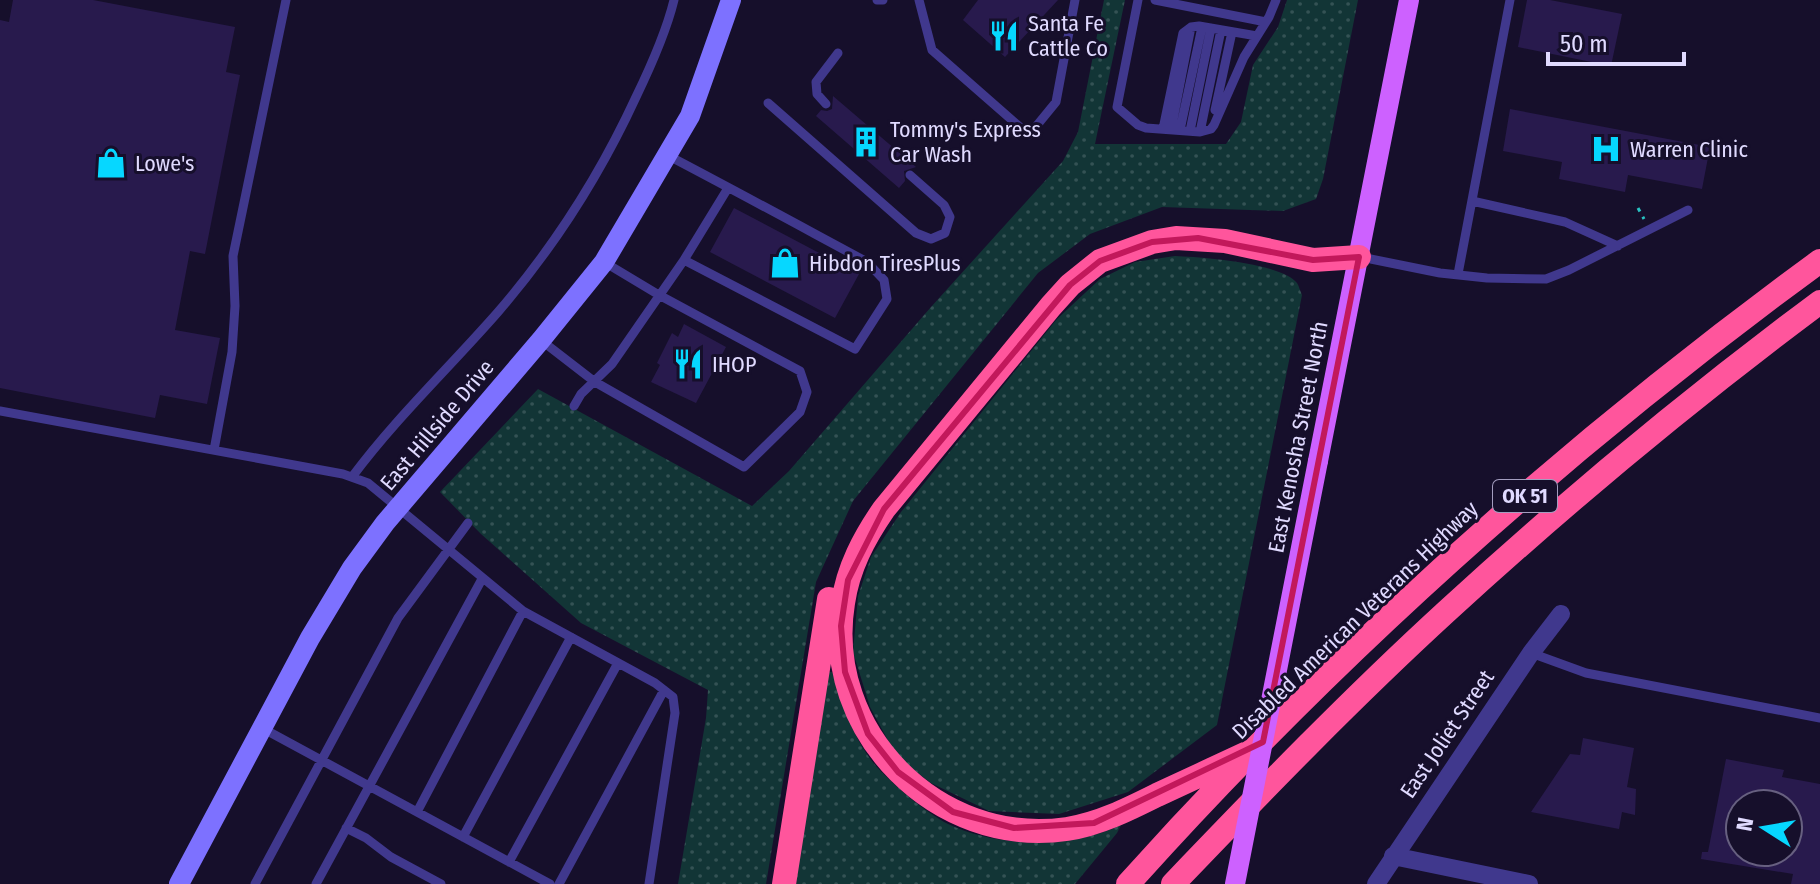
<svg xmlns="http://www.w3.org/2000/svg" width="1820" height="884" font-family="'Fira Sans Condensed',sans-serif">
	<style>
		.grass { fill: url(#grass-dots) }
		.building { fill: #281a4d; fill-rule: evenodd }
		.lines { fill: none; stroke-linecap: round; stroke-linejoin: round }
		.path { stroke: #29c3c3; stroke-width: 3; stroke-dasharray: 4 6; stroke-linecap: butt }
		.lane { stroke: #40388d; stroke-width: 9 }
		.street { stroke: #40388d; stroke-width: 18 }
		.secondary { stroke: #7d71ff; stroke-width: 20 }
		.primary { stroke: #cd61ff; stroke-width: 20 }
		.highway { stroke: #ff559c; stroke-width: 24 }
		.primary-bridge { stroke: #cd61ff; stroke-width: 20 }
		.marked { fill: none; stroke: #c2185b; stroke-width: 6; stroke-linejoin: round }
		.labels { text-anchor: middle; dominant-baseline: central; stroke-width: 6; stroke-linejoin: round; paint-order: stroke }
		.shield { fill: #160f2b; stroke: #a39dbf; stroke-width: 2 }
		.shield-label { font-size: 20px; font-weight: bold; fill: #e0daff }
		.poi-label { font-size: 22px; fill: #e0daff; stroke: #160f2b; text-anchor: start }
		.street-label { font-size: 22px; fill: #e0daff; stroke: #160f2b }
	</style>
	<defs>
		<pattern id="grass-dots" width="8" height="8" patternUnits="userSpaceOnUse" patternTransform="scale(2)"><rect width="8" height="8" fill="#123536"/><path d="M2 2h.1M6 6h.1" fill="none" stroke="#345254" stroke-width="1.8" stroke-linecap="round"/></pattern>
	</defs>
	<rect width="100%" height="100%" fill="#160f2b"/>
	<path class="grass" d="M1104 0H1125L1095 144H1226L1241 122 1253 65 1278 27 1287 0H1358L1323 179 1316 199 1283 211 1162 207 1090 234 1038 273 853 501 816 582 766 884H678L706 718 708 690 581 623 481 534 440 492 538 389 752 506 789 471 931 307 1063 161 1078 132Z
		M1175 256C1200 257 1282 263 1297 283 1299 286 1300 291 1302 295L1217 725 1128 792 1059 814 989 811 931 783 897 757 870 707 853 652 858 596 871 557 901 512 1057 319 1100 279 1135 262Z
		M824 672H832C843 705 853 739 876 766 892 784 926 813 948 824 999 848 1070 849 1121 825L1117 833 1075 884H792Z"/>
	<path class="building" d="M13 0H93L235 27 226 72 240 75 205 254 190 251 175 330 220 338 207 404 160 395 155 418 0 388V20L9 22Z
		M978 0H1058L1005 57 963 20Z
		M1527 0H1550L1622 14 1611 66 1518 47Z
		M833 96 916 167 904 171 905 181 899 188 816 116 821 110 827 111 832 109Z
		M1510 109 1710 147 1702 189 1628 175 1625 192 1559 179 1562 162 1503 151Z
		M734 208 859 274 835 318 710 252Z
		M684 324 726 347 696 403 651 382 660 365 657 363 672 333 678 337Z
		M1583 738 1634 748 1627 787 1636 789 1635 815 1622 812 1619 829 1531 812 1570 754 1580 755Z
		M1726 759 1784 770 1782 777 1820 784V884H1791L1793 874 1701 859 1702 852H1708ZM1740 804H1788V852H1740Z"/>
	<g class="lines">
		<path class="path" d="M1638 208 1644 219"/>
		<path class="lane" d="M877 0H883
			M919 0 932 50 1029 135 1056 102 1075 0
			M1138 0 1117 107 1138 125 1146 128 1200 132 1211 129 1214 125 1244 57 1269 17 1276 0
			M1155 0 1266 22
			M768 103 916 233 931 239 945 233 950 217 944 205 910 175
			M826 104 817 94 816 82 838 53
			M1215 110 1232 32
			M1163 129 1183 33 1191 27 1199 26 1257 36
			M1171 130 1191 27
			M1180 130 1202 27
			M1190 131 1211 28
			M1200 132 1221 30
			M667 155C734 190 800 226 867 262L884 280 887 299 855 349 684 260 728 188
			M1472 201 1565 222 1618 246
			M1361 257 1440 273 1487 278 1546 279 1569 270 1688 210
			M1458 274 1510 0
			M542 341 595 382 744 467 800 412 807 392 800 371 659 295 604 262
			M574 406 581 394 612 364 684 260
			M0 411 343 474 368 483 523 611 655 683 673 697 675 713 649 884
			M214 450 232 352 235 306 233 256 286 0
			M352 477C396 418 449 368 498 312 554 247 600 175 636 97 651 66 666 33 674 0
			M1531 653 1586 673 1820 718
			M262 728 550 884
			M417 812 523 611
			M346 828 366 838 391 857 441 884
			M463 837 571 637
			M509 862 618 663
			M255 884 398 618 468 523
			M316 884 482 579
			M559 884 664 690"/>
		<path class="street" d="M1393 856 1529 884
			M1376 884 1531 653 1561 614"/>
		<path class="secondary" d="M179 884 310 638 352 568 385 523 541 340 604 262 690 116 731 0"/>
		<path class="primary" d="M1318 461 1409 0"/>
		<path class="highway" d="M1256 749C1223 764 1190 780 1157 795 1129 809 1099 824 1067 829 937 848 822 731 843 603 848 568 864 538 884 509L1051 306 1070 285 1100 261 1152 242 1176 238 1225 241 1313 260 1359 257
			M784 884 829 599
			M1128 884C1335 653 1570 444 1820 261
			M1173 884C1262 791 1352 698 1447 611 1567 501 1690 399 1820 302"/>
		<path class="primary-bridge" d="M1235 884 1318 461"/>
	</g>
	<path class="marked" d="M1198 238 1313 260 1359 257 1263 742 1094 823 1014 828 953 812 898 772 868 734 845 672 841 626 848 580 884 509 1070 285 1100 261 1152 242Z"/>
	<defs>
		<g id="restaurant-bare" transform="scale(2.4)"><path d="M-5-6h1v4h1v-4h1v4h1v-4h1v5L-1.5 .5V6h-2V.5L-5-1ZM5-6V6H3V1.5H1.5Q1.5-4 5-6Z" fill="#06d7ff" stroke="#160f2b" stroke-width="2.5" paint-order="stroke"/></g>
		<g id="building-bare" transform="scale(2.4)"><path d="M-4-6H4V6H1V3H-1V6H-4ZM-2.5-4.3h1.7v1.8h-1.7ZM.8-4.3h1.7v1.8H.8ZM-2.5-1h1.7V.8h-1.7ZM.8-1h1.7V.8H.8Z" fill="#06d7ff" stroke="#160f2b" stroke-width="2.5" paint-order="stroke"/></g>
		<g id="hospital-bare" transform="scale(2.4)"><path d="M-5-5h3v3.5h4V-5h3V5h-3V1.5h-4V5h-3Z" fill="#06d7ff" stroke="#160f2b" stroke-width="2.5" paint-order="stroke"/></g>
		<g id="shop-bare" transform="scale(2.4)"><path d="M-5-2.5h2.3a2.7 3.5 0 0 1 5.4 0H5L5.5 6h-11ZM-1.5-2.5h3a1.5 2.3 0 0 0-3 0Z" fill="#06d7ff" stroke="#160f2b" stroke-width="2.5" paint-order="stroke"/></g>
	</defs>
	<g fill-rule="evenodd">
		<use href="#restaurant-bare" x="1004" y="36"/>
		<use href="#building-bare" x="866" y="142"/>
		<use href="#hospital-bare" x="1606" y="149"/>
		<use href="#shop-bare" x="111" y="163"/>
		<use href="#shop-bare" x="785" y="263"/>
		<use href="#restaurant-bare" x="688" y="364"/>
	</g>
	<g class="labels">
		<rect class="shield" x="1493" y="480" width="64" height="32" rx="6"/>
		<g class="shield-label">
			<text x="1525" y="496">OK 51</text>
		</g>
		<g class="poi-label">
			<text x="1028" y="23">Santa Fe<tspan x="1028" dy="25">Cattle Co</tspan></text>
			<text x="890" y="129">Tommy's Express<tspan x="890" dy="25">Car Wash</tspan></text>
			<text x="1630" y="149">Warren Clinic</text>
			<text x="135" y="163">Lowe's</text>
			<text x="809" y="263">Hibdon TiresPlus</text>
			<text x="712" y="364">IHOP</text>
		</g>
		<g class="street-label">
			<text transform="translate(437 425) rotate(-50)">East Hillside Drive</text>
			<text transform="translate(1298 437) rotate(-79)">East Kenosha Street North</text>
			<text transform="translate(1355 620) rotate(-44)">Disabled American Veterans Highway</text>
			<text transform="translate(1447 734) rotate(-56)">East Joliet Street</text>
		</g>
	</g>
	<g transform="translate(1764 828) rotate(281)"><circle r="38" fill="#160f2b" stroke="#676080" stroke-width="2"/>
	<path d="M0-6L14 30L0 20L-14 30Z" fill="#06d7ff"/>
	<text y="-12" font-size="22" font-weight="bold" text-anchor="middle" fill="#e0daff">N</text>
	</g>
	<path d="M1548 52v12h136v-12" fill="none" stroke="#e0daff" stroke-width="4"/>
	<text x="1560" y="52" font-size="24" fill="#e0daff" stroke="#160f2b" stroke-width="6" paint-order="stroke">50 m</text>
</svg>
